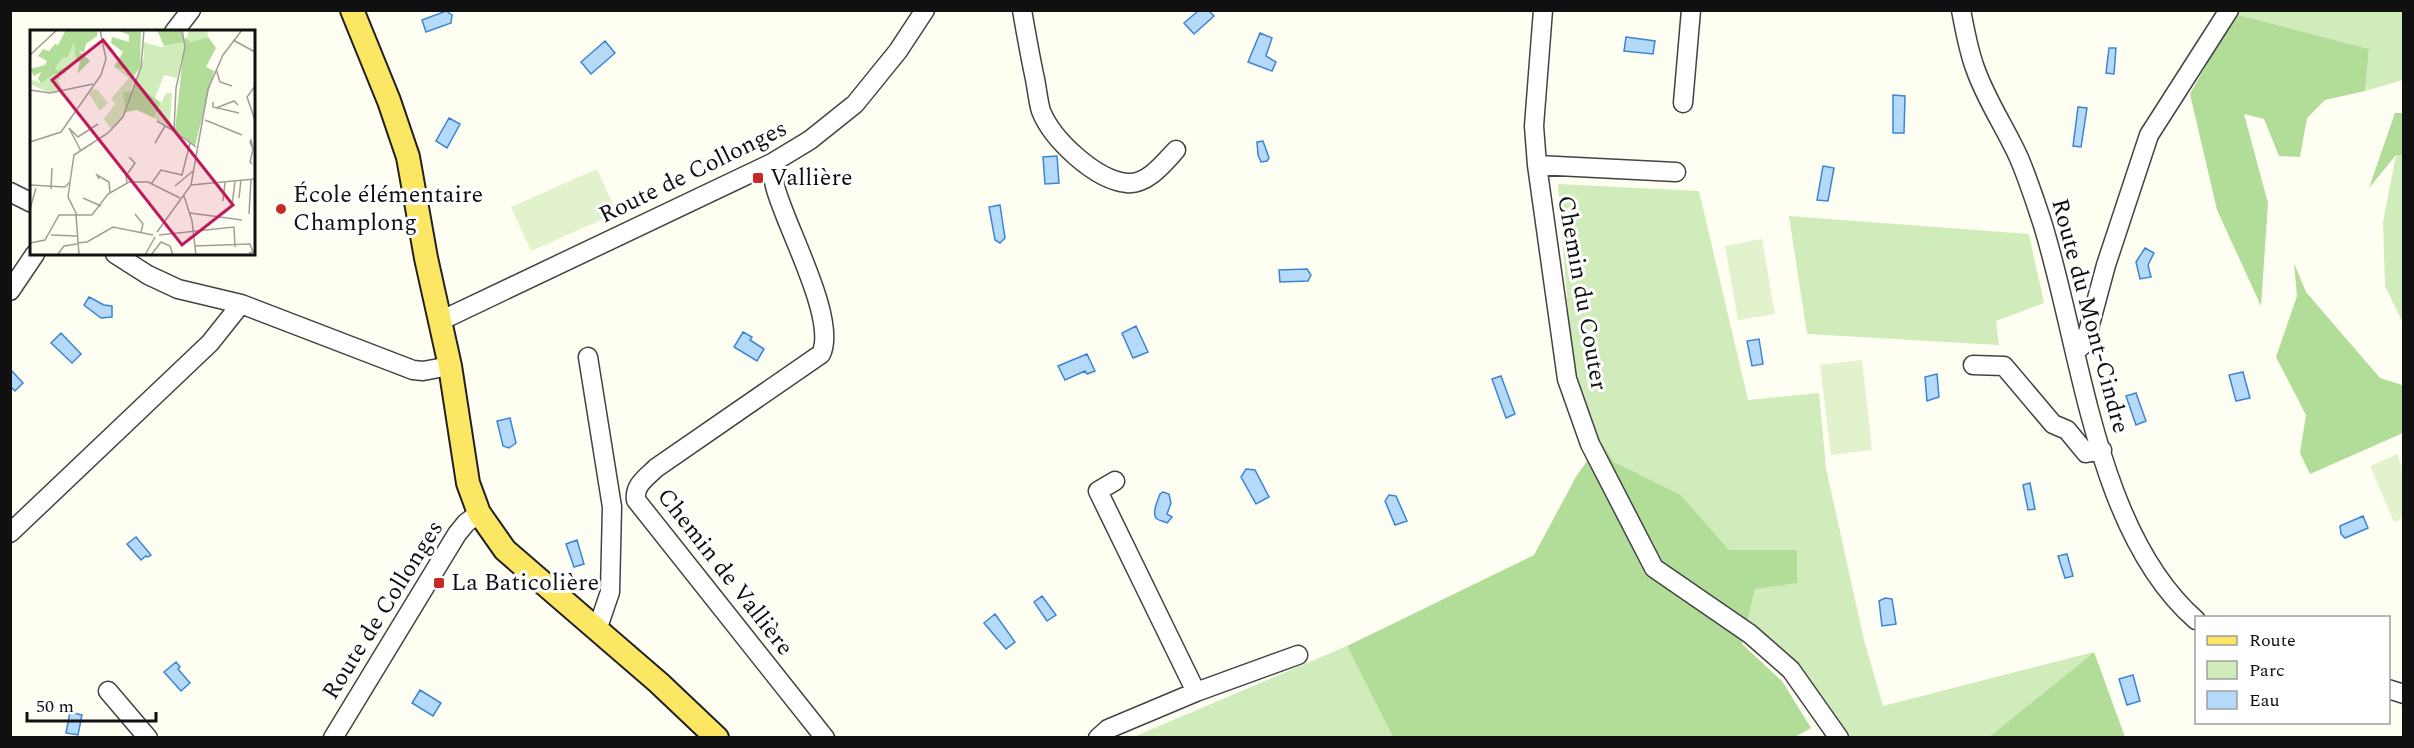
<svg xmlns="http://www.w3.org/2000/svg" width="2414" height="748" font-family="Spectral,serif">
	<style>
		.green { fill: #cfecba }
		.forest { fill: #b1dd99 }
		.pitch { fill: #e1f2cc }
		.water { fill: #b5d9f8; stroke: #3a86d2; stroke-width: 1.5 }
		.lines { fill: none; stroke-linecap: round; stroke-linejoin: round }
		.minor-casing { stroke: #434343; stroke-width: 21 }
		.major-casing { stroke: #212121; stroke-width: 26 }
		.minor { stroke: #fff; stroke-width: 18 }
		.major { stroke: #fce765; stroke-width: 22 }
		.poi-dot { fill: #c62a22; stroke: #fff; stroke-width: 2 }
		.labels { text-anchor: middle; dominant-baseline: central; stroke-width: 6; stroke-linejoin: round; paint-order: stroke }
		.street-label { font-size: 24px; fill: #101010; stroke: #fff }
		.poi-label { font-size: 24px; fill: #101010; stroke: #fff; text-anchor: start }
		.inset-road { fill: none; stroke: #9f9f98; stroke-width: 1.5 }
		.view { fill: #c2185b; fill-opacity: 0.15; stroke: #c2185b; stroke-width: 3 }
		.inset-edge { fill: none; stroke: #101010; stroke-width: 3 }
	</style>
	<rect width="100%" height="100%" fill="#fffef3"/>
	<path class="green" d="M2237 10 2403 11V80L2365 91 2369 49 2235 14Z
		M2396 155H2403V323L2385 286 2383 222Z
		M1558 184 1699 191 1748 400 1819 393 1826 468 1864 640 1883 706 2094 652 1989 737H1851L1795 666 1747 623 1755 589 1729 550 1681 495 1614 462 1589 429 1573 376Z
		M1789 216 2029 234 2044 303 1996 321 1999 345 1807 334Z
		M1347 646 1393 737 1131 738Z"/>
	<path class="forest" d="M2235 14 2369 49 2365 91 2325 100 2307 118 2300 157 2279 156 2264 119 2244 114 2268 203 2261 306 2217 210 2190 94Z
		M2395 113H2403V155H2396L2369 188Z
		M2294 263 2306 292 2380 378 2402 385 2403 382V433L2310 474 2300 453 2306 415 2276 357 2297 296Z
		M1601 442 1614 462 1681 495 1729 550H1797V583L1755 589 1742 644 1782 681 1811 728 1793 738 1393 737 1347 646 1534 555 1577 475Z
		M2094 652 2125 737H1989Z"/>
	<path class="pitch" d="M597 169 617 213 531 251 511 207Z
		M1762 239 1775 314 1738 320 1725 246Z
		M1862 360 1872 450 1831 455 1820 365Z
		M2397 454 2403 470 2404 518 2394 522 2370 466Z"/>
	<path class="water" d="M446 11 452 15 451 23 426 32 422 20Z
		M1198 11H1209L1214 16 1194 34 1184 23Z
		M1260 33 1272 38 1266 56 1276 62 1272 71 1248 62Z
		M1626 37 1655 41 1653 54 1624 51Z
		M605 41 615 53 591 74 581 62Z
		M2109 48H2116L2114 74 2106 73Z
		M1893 95 1905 96 1904 133H1893Z
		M2078 107 2087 108 2081 147 2073 146Z
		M449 118 460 124 447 148 436 141Z
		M1263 141 1269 158 1267 161 1261 162 1258 155 1257 142Z
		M1057 156 1059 183 1045 184 1043 157Z
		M1823 166 1834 168 1828 201 1817 200Z
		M1000 205 1005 238 1000 243 995 240 989 207Z
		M2145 248 2154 253 2148 265 2151 277 2140 279 2136 262Z
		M1307 269 1311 275 1308 281 1280 282 1279 270Z
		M89 297 104 305 112 306V317L101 318 84 305Z
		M1136 326 1148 352 1133 358 1122 333Z
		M743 332 752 337 750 340 764 349 757 361 734 347Z
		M61 333 81 354 72 363 51 343Z
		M1759 339 1763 364 1752 366 1747 341Z
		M1087 354 1095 371 1087 374 1085 371 1065 380 1058 366Z
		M11 370 23 383 15 391 11 387Z
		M2243 372 2250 398 2236 401 2229 375Z
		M1937 374 1939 397 1927 401 1925 377Z
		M1501 376 1515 414 1506 418 1492 379Z
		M2136 393 2146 421 2136 425 2126 396Z
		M510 418 516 443 509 448 503 446 497 421Z
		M1246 469 1255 470 1269 497 1256 504 1241 477Z
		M2030 483 2035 509 2028 510 2023 485Z
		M1163 492 1169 494 1171 503 1167 514 1172 517 1167 523C1164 521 1160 521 1157 519 1151 514 1158 500 1160 494Z
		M1389 495 1396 496 1407 521 1395 525 1385 501Z
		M2363 516 2368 528 2345 538 2341 534 2340 526Z
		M136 537 151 555 148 557 146 556 141 560 127 544Z
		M577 540 584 564 574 567 566 544Z
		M2067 554 2073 576 2065 578 2058 556Z
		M1042 596 1056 615 1047 621 1034 602Z
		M1885 598 1892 599 1896 624 1882 626 1879 601Z
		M995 614 1015 642 1006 649 984 623Z
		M176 662 180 667 178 669 190 683 181 691 164 672Z
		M2133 675 2140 701 2127 705 2119 679Z
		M420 690 441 703 433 716 412 703Z
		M70 712 82 715 78 735 66 733Z"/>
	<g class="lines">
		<g class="minor-casing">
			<path id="minor" d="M1022 10C1026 33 1030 56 1035 79 1037 89 1038 101 1041 111 1052 139 1095 180 1127 183 1147 185 1164 163 1176 150
				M1543 10 1534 126 1537 165 1567 379 1590 444 1654 568 1750 634 1791 670 1839 738
				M1961 10C1965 30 1968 49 1975 68 1986 100 2005 127 2019 158 2028 179 2035 201 2042 222 2081 346 2095 532 2196 620
				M174 32 191 10
				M1683 103 1691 10
				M772 163C773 170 773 179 775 186 784 224 838 319 821 354L656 468C646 478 634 485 636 500L825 738
				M1537 165 1676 172
				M10 192 32 203
				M115 254 148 275 178 289 241 304 413 370 423 371 450 366
				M10 291 35 254
				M440 321 772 163 810 140 855 104 898 51 925 10
				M2075 352 2085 343 2106 265 2149 135 2229 10
				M588 357 612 507 610 592 597 630
				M1973 365 2004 366 2053 424 2067 430 2086 453 2102 450
				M1115 481 1098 491 1196 692
				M10 533 210 343 241 304
				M2388 689 2404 694
				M108 691 148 738
				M333 738 457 534 466 523 479 513
				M1098 738 1108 729 1196 692 1298 655"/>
		</g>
		<g class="major-casing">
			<path id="major" d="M352 10 389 101 408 157 426 258 450 366 468 483 479 513 505 550 659 683 717 738"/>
		</g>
		<use href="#minor" class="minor"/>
		<use href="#major" class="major"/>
	</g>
	<g class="poi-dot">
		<rect x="752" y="172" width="12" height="12" rx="3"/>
		<circle cx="281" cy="209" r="6"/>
		<rect x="433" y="577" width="12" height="12" rx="3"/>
	</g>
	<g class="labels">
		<g class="street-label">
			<text transform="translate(693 172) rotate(-26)">Route de Collonges</text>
			<text transform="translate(1582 293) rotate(80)">Chemin du Couter</text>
			<text transform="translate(2090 316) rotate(75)">Route du Mont-Cindre</text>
			<text transform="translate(725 572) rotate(52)">Chemin de Vallière</text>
			<text transform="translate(383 610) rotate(-58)">Route de Collonges</text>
		</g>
		<g class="poi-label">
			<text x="770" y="178">Vallière</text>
			<text x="293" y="195">École élémentaire<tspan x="293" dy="28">Champlong</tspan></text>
			<text x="451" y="583">La Baticolière</text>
		</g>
	</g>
	<g transform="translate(30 30)">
		<rect width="225" height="225" fill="#fffef3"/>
		<path d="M159 0H177L178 7 160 12 157 7ZM44 12 49 27 39 40 27 42 25 38ZM113 12 131 17 155 12 147 48 134 45 125 68 104 52 114 27ZM84 37 100 40 104 46 96 83 81 99 74 89 85 74 81 69 99 48ZM25 44 31 48 28 50 33 61 20 63 0 54 3 50 11 53ZM63 59 68 60 78 73 70 81 59 64ZM136 63H142L140 93 143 99 124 88Z" fill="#cfecba"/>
		<path d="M36 0H68L67 6 56 14 54 23 48 20 60 31 47 44 50 32 46 31 44 12 37 28 33 27 25 38 28 41 37 36 32 41 37 43 25 44 11 53 8 49 11 42 4 46 0 39 15 35 17 31 8 26 13 19 19 21 25 14 28 15ZM87 0H111L110 37 104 46 99 40 84 37 93 22 81 13 82 7 99 12V5ZM127 0H151L155 12 134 16ZM155 7 161 12 178 7 186 18 176 37 184 41 165 116 145 100ZM104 52 131 73 124 88 107 80 96 82 93 63 102 61Z" fill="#b1dd99"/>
		<path class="inset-road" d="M152 0 155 17 146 58 144 101 166 117M203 10 225 22M0 25 27 0M186 39 190 52 202 56M225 56 217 67 225 90M0 60 20 63 63 54M183 72V77L209 83M186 78 204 71 208 75M175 90 212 105M127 91 144 101M39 98 48 107 68 94M39 98 51 121M0 112 31 102 71 45 76 29 70 0M125 113 135 96M222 134 220 132 223 119 221 110 220 112 223 119M69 149 67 145 79 152 80 163M40 153 38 167 47 185M97 153 96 146 105 133 99 127M121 154 131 140 152 145 160 113M0 155 35 157 40 152 44 125 78 103 93 87 111 37 114 0M161 155 225 149M145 156 163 141M21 159 22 138M154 166 162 191 166 225M53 168 71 176M209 168 211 150M193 171 195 152M202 175 205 151M0 179 6 158M160 183 212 190M105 184 113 194 111 202M219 184 221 149M46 185 49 225M127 202 161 155 178 59 193 25 212 0M21 205 47 206M129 205 204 197 205 217M0 213 15 210 29 185H62L78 164 99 152H118L150 168M47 213 57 212 83 197 123 205M164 216 220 214 223 222 219 223M28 224 34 216 47 214M115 225 125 207M121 225 131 212 140 216 143 225"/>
		<path class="view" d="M73 10 203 175 152 215 22 50Z"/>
		<rect width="225" height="225" class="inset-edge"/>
	</g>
	<rect width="2414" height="748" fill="none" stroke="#101010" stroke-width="24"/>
	<rect x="2195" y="616" width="195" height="108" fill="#ffffff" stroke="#9f9f9f" stroke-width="1.5"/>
	<rect x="2207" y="636" width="30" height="9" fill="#fce765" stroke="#9f9f9f" stroke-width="1.5"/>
	<text x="2249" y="646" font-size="18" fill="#101010">Route</text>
	<rect x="2207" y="661" width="30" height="18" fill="#cfecba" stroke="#9f9f9f" stroke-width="1.5"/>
	<text x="2249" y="676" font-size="18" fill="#101010">Parc</text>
	<rect x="2207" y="691" width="30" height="18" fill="#b5d9f8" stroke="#9f9f9f" stroke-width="1.5"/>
	<text x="2249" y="706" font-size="18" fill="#101010">Eau</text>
	<path d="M27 712v9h129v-9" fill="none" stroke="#101010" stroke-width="3"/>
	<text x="36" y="712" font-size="18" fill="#101010" stroke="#ffffff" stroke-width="4.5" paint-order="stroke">50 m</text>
</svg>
